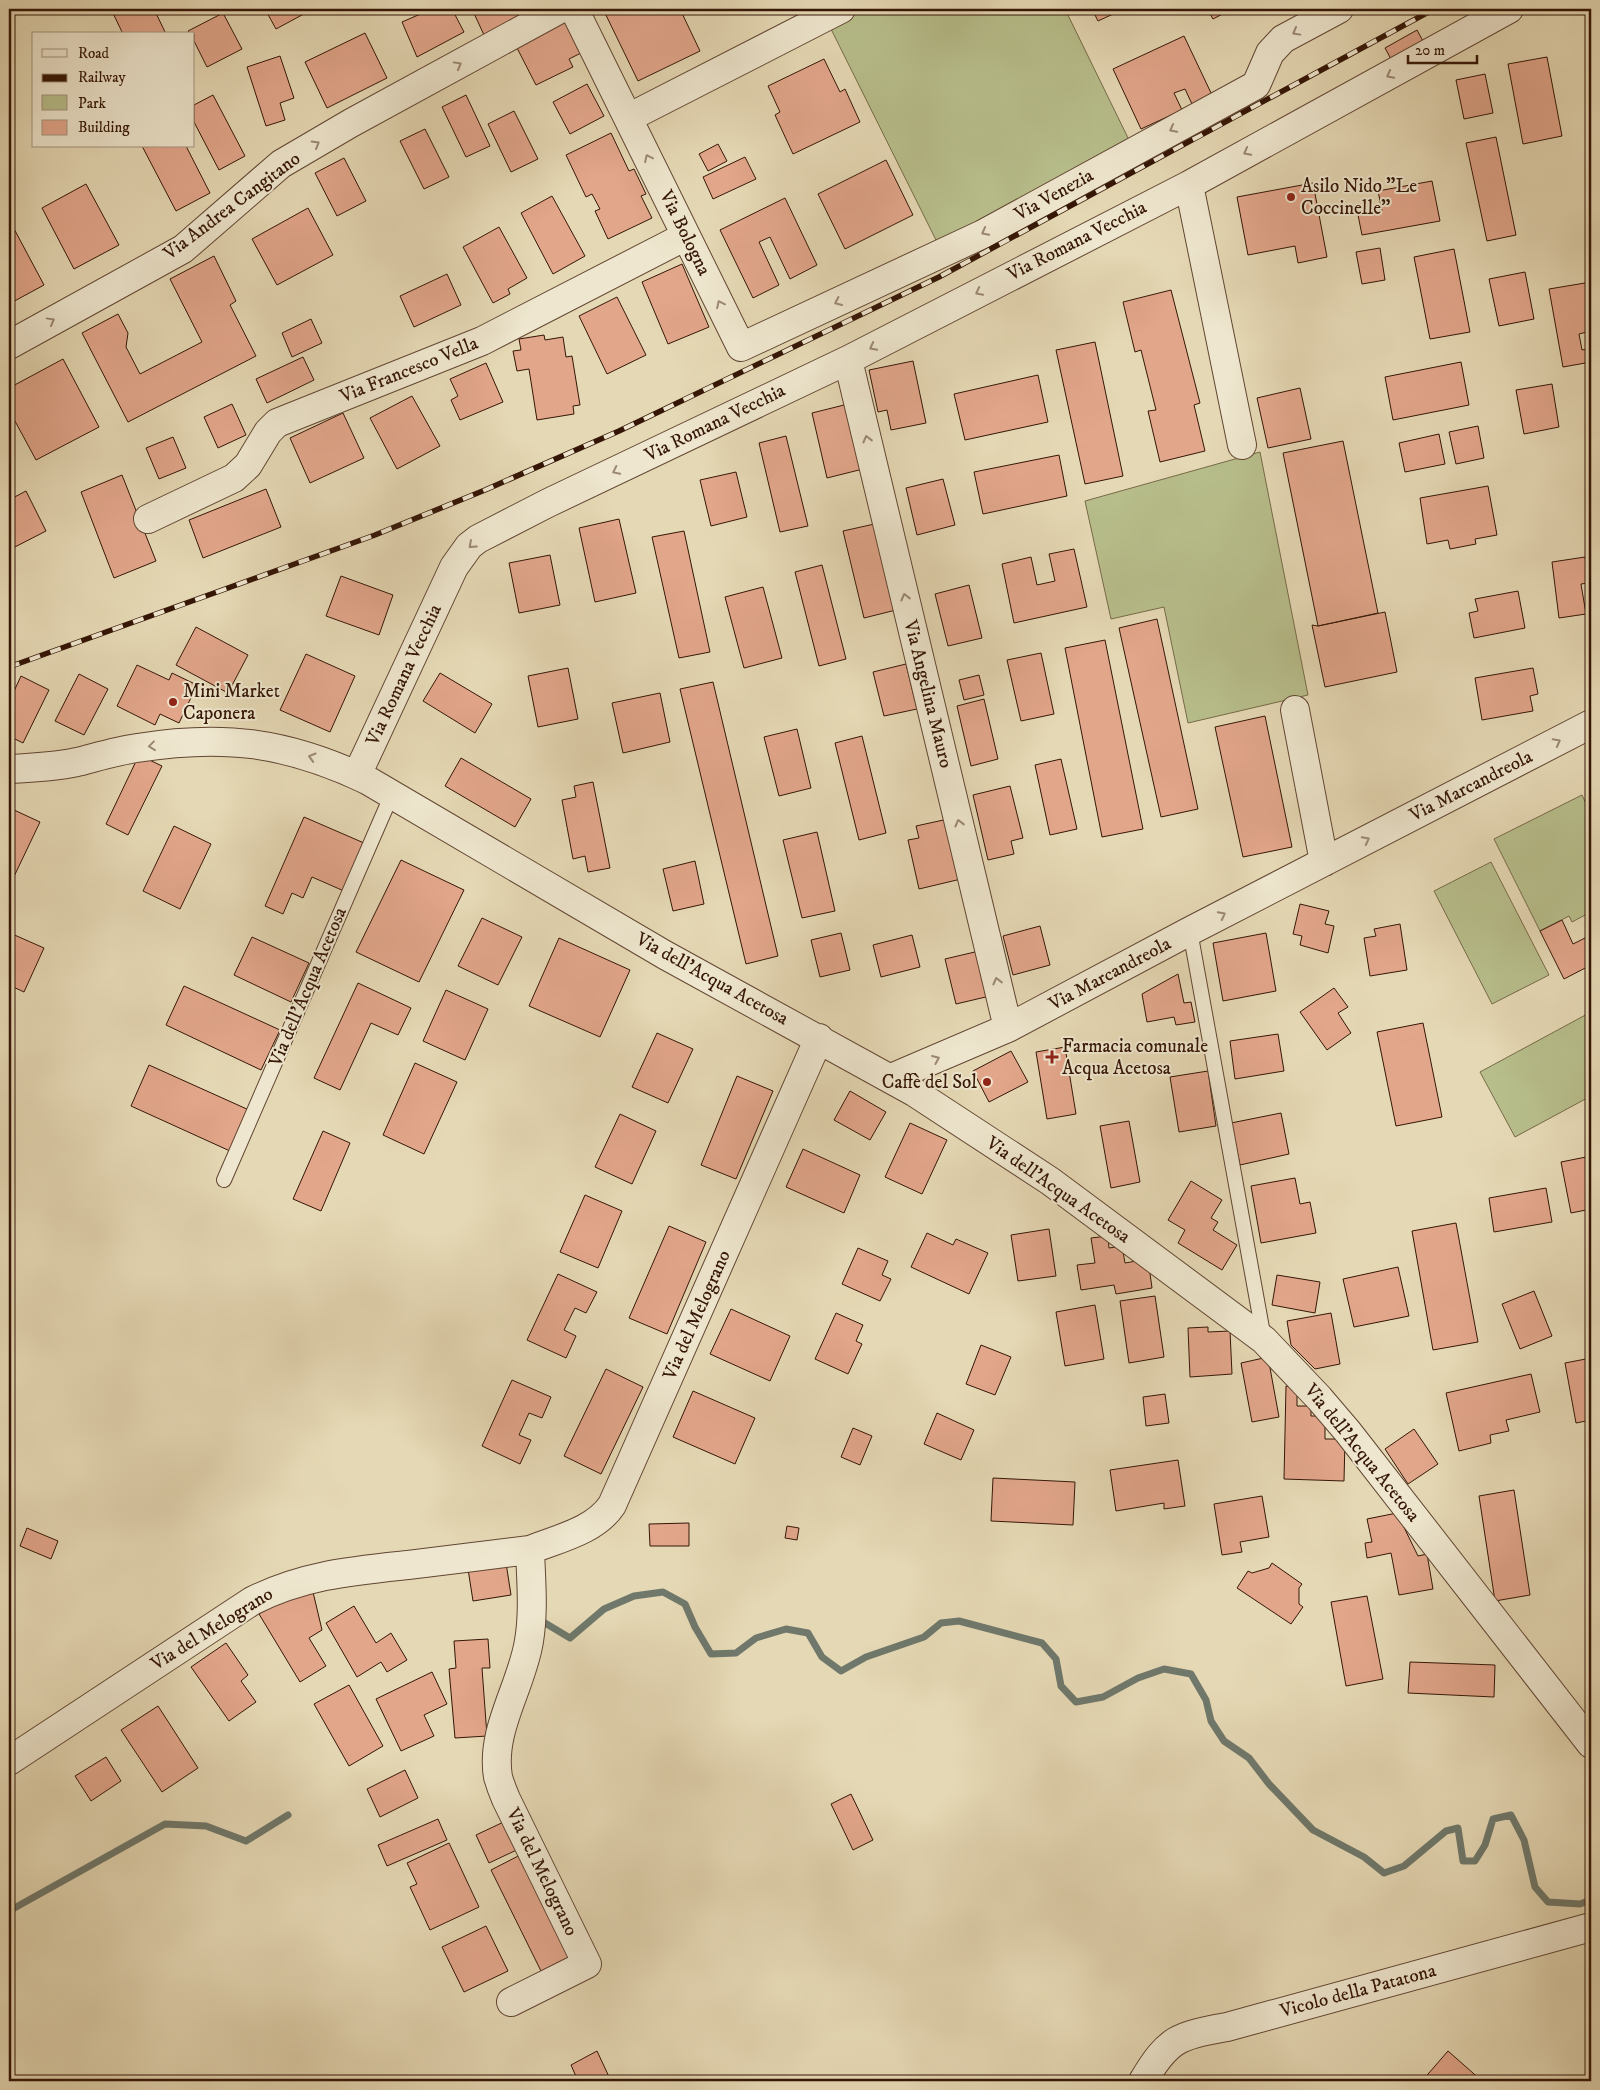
<svg xmlns="http://www.w3.org/2000/svg" width="1600" height="2090" font-family="'IM FELL DW Pica',serif">
	<style>
		.green { fill: #b7be8b; stroke: #766a48 }
		.lines { fill: none; stroke-linecap: round; stroke-linejoin: round }
		.stream { stroke: #6f786b; stroke-width: 7 }
		.building { fill: #e2a68b; stroke: #351606 }
		.lane-casing { stroke: #614632; stroke-width: 16 }
		.street-casing { stroke: #614632; stroke-width: 30 }
		.lane { stroke: #eee6ce; stroke-width: 14 }
		.street { stroke: #eee6ce; stroke-width: 28 }
		.rail-casing { stroke: #351606; stroke-width: 5.5 }
		.rail { stroke: #eee6ce; stroke-width: 4; stroke-dasharray: 11; stroke-linecap: butt }
		.oneway { stroke: #9b8874 }
		.poi-dot { fill: #8f2418; stroke: #eee6ce; stroke-width: 2 }
		.labels { text-anchor: middle; dominant-baseline: central; stroke-width: 4; stroke-linejoin: round; paint-order: stroke }
		.poi-label { font-size: 19px; fill: #351606; stroke: #eee6ce; text-anchor: start }
		.street-label { font-size: 19px; fill: #351606; stroke: #eee6ce }
	</style>
	<rect width="100%" height="100%" fill="#e5d8b4"/>
	<filter id="stains"><feTurbulence type="fractalNoise" baseFrequency=".004" numOctaves="4"/><feColorMatrix values="0 0 0 0 .2 0 0 0 0 .09 0 0 0 0 .02 0 0 0 .5 -.17"/></filter>
	<radialGradient id="worn" r=".72"><stop offset=".6" stop-color="#630" stop-opacity="0"/><stop offset="1" stop-color="#630" stop-opacity=".3"/></radialGradient>
	<path class="green" d="M864 9H1065L1130 142 938 244 830 27Z
		M1260 452 1308 695 1188 723 1164 607 1111 619 1085 501Z
		M1582 795 1591 814V912L1572 922 1569 916 1540 931 1494 839Z
		M1491 862 1549 975 1492 1004 1434 891Z
		M1591 1012V1096L1515 1137 1480 1072Z"/>
	<g class="lines">
		<path class="stream" d="M545 1623 570 1638 604 1609 634 1596 663 1592 685 1604 695 1627 711 1654 736 1653 756 1638 786 1629 808 1633 822 1657 841 1671 866 1657 924 1637 941 1623 959 1621 1042 1643 1056 1659 1061 1686 1076 1702 1103 1697 1138 1678 1164 1669 1191 1674 1206 1700 1211 1721 1224 1741 1249 1758 1269 1784 1313 1830 1364 1857 1384 1873 1404 1866 1446 1831 1458 1828 1463 1861H1475L1485 1845 1493 1819 1511 1815 1524 1840 1535 1887 1548 1902 1580 1904 1591 1900
			M9 1911 165 1824 206 1826 246 1841 288 1815"/>
	</g>
	<path class="building" d="M111 9H154L166 34H123Z
		M265 9H313L276 29Z
		M432 9H452L464 32 417 57 402 22Z
		M472 9H517L520 17 484 35Z
		M603 9H680L700 51 638 81Z
		M1092 9H1124L1098 21Z
		M1207 9H1232L1213 19Z
		M223 13 242 49 207 67 194 41V34H190L188 31Z
		M567 20 583 52 569 59 573 67 536 85 516 46Z
		M1417 30 1423 41 1391 59 1385 48Z
		M365 33 387 78 327 108 305 62Z
		M1184 36 1212 95 1192 104 1185 89 1174 93 1182 110 1141 129 1113 69Z
		M280 56 294 98 280 103 285 120 266 126 247 67Z
		M1547 57 1562 136 1523 144 1508 64Z
		M824 59 840 92 845 89 860 122 793 154 775 115 780 112 768 86Z
		M1485 74 1493 113 1464 119 1456 80Z
		M587 84 604 116 570 134 553 102Z
		M213 95 245 156 219 170 194 122V105Z
		M466 95 490 146 466 157 442 107Z
		M514 111 538 159 511 172 488 124Z
		M425 129 449 177 424 189 400 141Z
		M611 133 629 171 634 169 646 194 641 196 652 218 608 239 595 211 600 209 592 194 586 197 566 155Z
		M1496 137 1516 235 1487 241 1466 143Z
		M718 144 727 161 708 171 699 154Z
		M142 146H186L210 193 176 211Z
		M745 157 756 179 713 199 703 177Z
		M344 158 366 201 337 216 315 173Z
		M886 160 913 215 845 249 818 194Z
		M1432 181 1440 221 1362 235 1358 215 1382 211 1378 191Z
		M1313 183 1327 257 1298 263 1295 246 1248 255 1237 197Z
		M86 184 119 245 74 269 42 208Z
		M552 196 585 256 553 274 521 213Z
		M785 198 817 265 790 279 770 237 759 242 779 285 753 298 720 230Z
		M308 208 333 255 277 285 252 239Z
		M12 225 44 285 9 304V227Z
		M499 227 527 278 508 289 510 294 493 303 463 247Z
		M1380 248 1385 280 1362 284 1356 252Z
		M1454 249 1470 332 1430 339 1414 257Z
		M214 256 236 301 230 305 256 356 128 422 82 333 118 314 128 333 126 347 140 374 202 342 170 279Z
		M682 264 709 327 668 344 642 282Z
		M1525 272 1534 319 1499 326 1489 279Z
		M447 274 461 305 414 327 400 296Z
		M1591 282V331L1579 334 1582 350 1591 348V362L1563 367 1549 289Z
		M1171 290 1200 403 1194 405 1205 451 1160 462 1148 411 1156 410 1141 350 1135 352 1123 302Z
		M617 297 646 355 607 374 579 316Z
		M311 319 322 343 292 357 282 333Z
		M544 335 545 340 563 337 566 357 572 356 580 405 573 406 574 414 537 420 529 369 517 371 513 351 521 350 519 339Z
		M1095 342 1123 476 1085 484 1056 350Z
		M303 357 314 380 267 403 256 379Z
		M63 359 99 427 36 460 9 410V388Z
		M913 361 926 423 891 430 887 410 878 412 869 370Z
		M1461 362 1469 405 1393 420 1385 377Z
		M486 363 503 402 460 420 451 400 458 396 450 379Z
		M1038 375 1048 422 965 440 954 394Z
		M1552 384 1559 427 1524 434 1516 390Z
		M1300 388 1311 439 1268 448 1257 398Z
		M412 396 440 446 397 469 370 418Z
		M232 404 246 435 218 448 204 417Z
		M848 404 863 469 827 478 812 413Z
		M343 413 364 458 310 483 290 438Z
		M1478 426 1484 458 1456 464 1449 432Z
		M1439 434 1445 464 1405 472 1399 443Z
		M786 436 808 526 780 532 759 443Z
		M173 437 186 468 159 479 146 448Z
		M1343 441 1378 613 1318 626 1283 453Z
		M1059 455 1067 496 983 514 974 472Z
		M736 472 747 517 711 526 700 480Z
		M122 475 156 561 114 578 81 492Z
		M943 479 955 525 917 535 906 488Z
		M1488 486 1497 535 1475 539 1476 544 1450 549 1448 540 1427 544 1420 498Z
		M266 489 281 527 203 558 189 520Z
		M26 491 46 531 9 550V500Z
		M619 519 636 593 595 602 579 528Z
		M879 523 900 609 864 618 843 531Z
		M684 531 710 652 679 658 652 537Z
		M1074 549 1087 607 1014 623 1002 564 1031 557 1037 585 1055 581 1049 554Z
		M550 555 560 605 519 613 509 563Z
		M1585 557 1589 583 1581 584 1586 614 1559 618 1552 562Z
		M822 565 846 659 819 666 795 572Z
		M341 576 393 595 379 635 326 616Z
		M969 585 982 638 948 646 935 594Z
		M763 587 782 658 744 668 725 597Z
		M1518 591 1525 628 1474 638 1469 613 1478 611 1475 599Z
		M1385 612 1397 672 1325 687 1312 625 1318 626Z
		M1157 619 1198 809 1161 817 1119 628Z
		M196 627 248 655 228 693 176 665Z
		M1105 640 1143 829 1102 837 1065 648Z
		M1041 653 1054 714 1021 721 1007 660Z
		M306 654 355 676 330 732 280 710Z
		M906 664 917 709 884 716 873 672Z
		M137 665 169 680 172 673 197 685 179 723 160 714 155 725 117 706Z
		M568 668 578 719 538 727 528 676Z
		M1533 668 1538 694 1530 696 1533 711 1482 720 1475 678Z
		M440 673 492 704 475 733 423 701Z
		M79 674 108 689 84 735 55 721Z
		M979 675 984 695 964 700 959 680Z
		M21 676 49 690 23 743 9 736V702Z
		M713 682 778 956 746 964 680 689Z
		M660 693 670 742 623 753 612 703Z
		M984 699 998 759 971 766 957 706Z
		M1265 716 1292 847 1243 857 1215 727Z
		M797 729 811 788 779 796 764 737Z
		M862 736 886 833 859 840 835 743Z
		M139 755 162 766 128 835 106 824Z
		M461 758 531 799 515 827 445 786Z
		M1061 759 1077 829 1050 835 1035 765Z
		M593 782 610 868 588 872 585 856 573 859 562 800 576 797 574 786Z
		M1010 786 1023 838 1011 841 1014 854 988 860 973 795Z
		M14 810 40 822 9 887V821Z
		M304 817 364 843 344 891 312 877 303 898 292 893 283 914 265 906Z
		M948 819 961 879 919 889 908 840 919 838 916 826Z
		M174 826 211 844 180 909 143 891Z
		M817 832 835 911 802 918 783 840Z
		M401 860 464 890 419 982 356 952Z
		M695 861 704 904 673 911 663 869Z
		M1300 904 1329 911 1325 924 1334 926 1328 953 1300 945 1302 936 1293 934Z
		M482 918 522 937 498 985 458 966Z
		M1562 920 1573 944 1591 935V965L1564 979 1540 931Z
		M1400 924 1407 970 1370 976 1364 938 1376 936 1374 929Z
		M1040 926 1050 965 1013 975 1003 936Z
		M10 933 44 948 24 992 9 985Z
		M841 933 850 970 820 977 811 940Z
		M1266 933 1276 991 1223 1001 1213 943Z
		M912 935 920 967 881 977 873 945Z
		M252 937 309 963 291 1002 234 975Z
		M559 938 630 970 600 1037 529 1006Z
		M979 951 990 996 956 1004 945 959Z
		M1178 974 1184 1003 1191 1002 1195 1022 1176 1025 1174 1017 1147 1022 1142 994Z
		M358 983 411 1008 398 1035 371 1023 340 1090 314 1078Z
		M184 986 280 1030 261 1070 166 1025Z
		M1334 988 1348 1007 1338 1013 1351 1033 1327 1050 1300 1012Z
		M446 990 488 1009 465 1060 423 1041Z
		M1423 1023 1442 1117 1396 1126 1377 1032Z
		M657 1033 693 1049 668 1103 632 1087Z
		M1278 1034 1284 1071 1235 1079 1230 1041Z
		M1065 1047 1076 1114 1047 1119 1036 1052Z
		M1011 1051 1028 1082 989 1102 973 1071Z
		M415 1063 457 1082 424 1154 383 1135Z
		M149 1065 249 1110 230 1151 131 1106Z
		M1208 1071 1216 1126 1179 1132 1170 1077Z
		M737 1076 773 1091 736 1179 701 1165Z
		M850 1091 886 1112 870 1140 834 1120Z
		M1281 1113 1289 1154 1240 1165 1231 1123Z
		M620 1114 656 1131 632 1184 595 1167Z
		M1129 1121 1140 1182 1111 1188 1100 1126Z
		M910 1123 947 1140 922 1194 885 1177Z
		M323 1131 350 1143 321 1211 293 1199Z
		M803 1149 860 1175 844 1213 786 1187Z
		M1591 1156V1209L1571 1213 1561 1162Z
		M1295 1178 1300 1204 1310 1202 1316 1233 1261 1243 1251 1186Z
		M1191 1181 1222 1200 1211 1218 1218 1222 1213 1230 1237 1245 1222 1270 1178 1243 1185 1230 1168 1220Z
		M1546 1188 1552 1222 1494 1232 1489 1198Z
		M585 1195 622 1211 598 1268 560 1252Z
		M1456 1223 1478 1342 1433 1350 1412 1231Z
		M669 1226 706 1242 667 1334 629 1318Z
		M1049 1229 1056 1276 1018 1281 1011 1235Z
		M927 1233 953 1245 956 1239 988 1253 969 1294 911 1267Z
		M1108 1236 1109 1248 1122 1246 1125 1263 1148 1259 1152 1288 1116 1294 1114 1285 1081 1290 1077 1265 1095 1263 1091 1238Z
		M858 1248 888 1261 882 1275 891 1279 880 1301 842 1284Z
		M1398 1267 1409 1316 1354 1327 1343 1279Z
		M558 1274 597 1292 586 1313 575 1308 564 1330 576 1336 566 1358 527 1340Z
		M1277 1275 1320 1282 1315 1313 1272 1305Z
		M1534 1291 1552 1336 1520 1349 1502 1304Z
		M1155 1296 1164 1357 1129 1363 1120 1301Z
		M1095 1305 1104 1359 1065 1366 1056 1312Z
		M731 1309 790 1336 770 1381 710 1354Z
		M836 1313 863 1325 856 1341 862 1344 848 1374 815 1359Z
		M1331 1313 1340 1364 1315 1369 1291 1345 1287 1321Z
		M1208 1327V1332L1230 1331 1232 1374 1190 1377 1188 1328Z
		M981 1345 1011 1357 995 1395 966 1384Z
		M1268 1357 1279 1417 1252 1422 1241 1363Z
		M1591 1358V1420L1576 1423 1565 1363Z
		M606 1369 643 1387 601 1474 564 1456Z
		M1531 1374 1540 1412 1506 1420 1509 1431 1490 1435 1491 1443 1459 1451 1446 1393Z
		M512 1380 551 1397 542 1418 529 1413 519 1435 531 1440 520 1464 482 1446Z
		M1286 1386 1297 1387V1406H1311V1416H1325V1439H1345L1344 1481 1284 1479Z
		M693 1391 755 1418 735 1464 673 1437Z
		M1165 1394 1169 1423 1146 1426 1143 1397Z
		M937 1413 974 1430 961 1460 924 1444Z
		M853 1428 872 1436 860 1465 841 1457Z
		M1414 1429 1438 1464 1408 1484 1385 1449Z
		M1178 1460 1185 1506 1164 1509V1503L1116 1511 1110 1470Z
		M993 1478 1075 1482 1073 1525 991 1521Z
		M1514 1490 1530 1595 1495 1601 1479 1496Z
		M1262 1496 1269 1537 1240 1542 1242 1552 1222 1555 1214 1504Z
		M1397 1513 1418 1556 1427 1554 1433 1589 1399 1595 1391 1553 1367 1558 1365 1543 1372 1542 1367 1519Z
		M689 1523V1546H650L649 1524Z
		M787 1526 799 1528 797 1540 785 1538Z
		M27 1528 58 1541 51 1559 20 1546Z
		M506 1563 511 1595 473 1601 468 1569Z
		M1272 1563 1302 1584 1299 1588V1604L1303 1607 1291 1624 1237 1588 1248 1571 1252 1573 1269 1568Z
		M313 1592 322 1630 309 1638 326 1666 300 1682 259 1614 284 1599Z
		M1367 1596 1383 1679 1346 1686 1331 1602Z
		M354 1606 376 1643 391 1633 407 1660 387 1672 381 1662 357 1677 326 1623Z
		M488 1639 490 1668H482L487 1736 455 1738 449 1669 456 1668 454 1641Z
		M226 1643 248 1675 241 1681 256 1702 229 1721 191 1667Z
		M1410 1662 1495 1665 1494 1697 1408 1693Z
		M432 1672 447 1704 424 1715 434 1736 401 1751 376 1699Z
		M349 1685 383 1746 349 1766 314 1704Z
		M158 1706 198 1768 162 1792 121 1730Z
		M106 1757 121 1781 91 1801 75 1776Z
		M405 1770 418 1798 380 1817 367 1789Z
		M851 1794 873 1840 853 1850 831 1804Z
		M438 1819 447 1840 387 1866 378 1845Z
		M510 1819 523 1847 489 1863 476 1835Z
		M449 1843 479 1907 430 1930 410 1887 417 1884 407 1863Z
		M526 1852 577 1953 541 1971 491 1870Z
		M486 1926 508 1971 464 1992 442 1947Z
		M597 2051 611 2081H578L571 2065Z
		M1448 2051 1482 2081H1422Z"/>
	<g class="lines">
		<g class="lane-casing">
			<path id="lane" d="M1190 931 1264 1339
				M224 1180 392 794"/>
		</g>
		<g class="street-casing">
			<path id="street" d="M574 9 741 347 983 234 1256 85 1270 53 1283 39 1339 9
				M628 118 841 9
				M1189 185 1242 445
				M9 345 183 249 281 164 351 123 560 9
				M848 360 1008 1028
				M148 519 234 478 248 465 268 432 277 423 482 341 686 236
				M1295 710 1324 862
				M9 769C32 768 54 767 77 762 97 757 116 751 137 748 224 734 287 742 367 780L665 955 914 1092 1050 1181 1264 1340 1319 1398 1348 1432 1591 1744
				M357 775 454 567 469 546 478 539 548 503 848 360 1189 185 1509 9
				M891 1078 1008 1028 1190 931 1591 724
				M9 1761 252 1601C304 1575 351 1571 408 1565 449 1560 489 1555 530 1550
				M511 2002 587 1964 506 1799C503 1792 500 1784 498 1777 490 1730 522 1686 529 1641 534 1611 531 1580 530 1550 557 1539 595 1531 612 1505L819 1038
				M1143 2081C1169 2037 1179 2036 1227 2027L1591 1927"/>
		</g>
		<use href="#lane" class="lane"/>
		<use href="#street" class="street"/>
		<g class="rail-casing">
			<path id="rail" d="M9 667 375 535 485 490 619 431 939 277 1434 9"/>
		</g>
		<use href="#rail" class="rail"/>
	</g>
	<defs><path id="oneway-chevron" d="M-2-3.5L2.5 0L-2 3.5" fill="none" stroke-width="1.6" stroke-linecap="round" stroke-linejoin="round" transform="scale(1.25)"/></defs>
	<g class="oneway">
		<use href="#oneway-chevron" transform="translate(1296 32) rotate(151)"/>
		<use href="#oneway-chevron" transform="translate(458 65) rotate(-29)"/>
		<use href="#oneway-chevron" transform="translate(1390 75) rotate(152)"/>
		<use href="#oneway-chevron" transform="translate(1173 129) rotate(152)"/>
		<use href="#oneway-chevron" transform="translate(316 144) rotate(-30)"/>
		<use href="#oneway-chevron" transform="translate(1247 152) rotate(152)"/>
		<use href="#oneway-chevron" transform="translate(648 158) rotate(-116)"/>
		<use href="#oneway-chevron" transform="translate(985 232) rotate(152)"/>
		<use href="#oneway-chevron" transform="translate(979 292) rotate(153)"/>
		<use href="#oneway-chevron" transform="translate(838 302) rotate(155)"/>
		<use href="#oneway-chevron" transform="translate(720 304) rotate(-116)"/>
		<use href="#oneway-chevron" transform="translate(51 321) rotate(-29)"/>
		<use href="#oneway-chevron" transform="translate(873 347) rotate(153)"/>
		<use href="#oneway-chevron" transform="translate(867 439) rotate(-104)"/>
		<use href="#oneway-chevron" transform="translate(616 471) rotate(154)"/>
		<use href="#oneway-chevron" transform="translate(472 545) rotate(138)"/>
		<use href="#oneway-chevron" transform="translate(905 597) rotate(-104)"/>
		<use href="#oneway-chevron" transform="translate(1557 742) rotate(-28)"/>
		<use href="#oneway-chevron" transform="translate(152 746) rotate(173)"/>
		<use href="#oneway-chevron" transform="translate(312 757) rotate(-163)"/>
		<use href="#oneway-chevron" transform="translate(959 823) rotate(-104)"/>
		<use href="#oneway-chevron" transform="translate(1366 840) rotate(-27)"/>
		<use href="#oneway-chevron" transform="translate(1222 915) rotate(-27)"/>
		<use href="#oneway-chevron" transform="translate(997 981) rotate(-104)"/>
		<use href="#oneway-chevron" transform="translate(936 1059) rotate(-23)"/>
	</g>
	<g class="poi-dot">
		<circle cx="1291" cy="197" r="5"/>
		<circle cx="173" cy="702" r="5"/>
		<path d="M1049.5 1049.5h5v5h5v5h-5v5h-5v-5h-5v-5h5z"/>
		<circle cx="987" cy="1082" r="5"/>
	</g>
	<g class="labels">
		<g class="poi-label">
			<text x="1301" y="186">Asilo Nido "Le<tspan x="1301" dy="22">Coccinelle"</tspan></text>
			<text x="183" y="691">Mini Market<tspan x="183" dy="22">Caponera</tspan></text>
			<text x="1062" y="1046">Farmacia comunale<tspan x="1062" dy="22">Acqua Acetosa</tspan></text>
			<text x="977" y="1082" text-anchor="end">Caffè del Sol</text>
		</g>
		<g class="street-label">
			<text transform="translate(1054 195) rotate(-29)">Via Venezia</text>
			<text transform="translate(232 206) rotate(-37)">Via Andrea Cangitano</text>
			<text transform="translate(685 233) rotate(64)">Via Bologna</text>
			<text transform="translate(1077 241) rotate(-27)">Via Romana Vecchia</text>
			<text transform="translate(409 370) rotate(-22)">Via Francesco Vella</text>
			<text transform="translate(715 423) rotate(-26)">Via Romana Vecchia</text>
			<text transform="translate(404 675) rotate(-65)">Via Romana Vecchia</text>
			<text transform="translate(928 694) rotate(76)">Via Angelina Mauro</text>
			<text transform="translate(1471 786) rotate(-27)">Via Marcandreola</text>
			<text transform="translate(1110 974) rotate(-28)">Via Marcandreola</text>
			<text transform="translate(712 979) rotate(29)">Via dell'Acqua Acetosa</text>
			<text transform="translate(308 987) rotate(-67)">Via dell'Acqua Acetosa</text>
			<text transform="translate(1058 1190) rotate(35)">Via dell'Acqua Acetosa</text>
			<text transform="translate(697 1315) rotate(-66)">Via del Melograno</text>
			<text transform="translate(1362 1453) rotate(51)">Via dell'Acqua Acetosa</text>
			<text transform="translate(212 1629) rotate(-32)">Via del Melograno</text>
			<text transform="translate(542 1872) rotate(64)">Via del Melograno</text>
			<text transform="translate(1358 1991) rotate(-15)">Vicolo della Patatona</text>
		</g>
	</g>
	<rect width="1600" height="2090" fill="none" stroke="#e5d8b4" stroke-width="30"/>
	<rect x="10" y="10" width="1580" height="2070" fill="none" stroke="#351606" stroke-width="2.5"/>
	<rect x="15" y="15" width="1570" height="2060" fill="none" stroke="#351606"/>
	<rect x="32" y="32" width="162" height="115" fill="#eee6ce" stroke="#a4937e"/>
	<rect x="42" y="49" width="25" height="8" fill="#eee6ce" stroke="#a4937e"/>
	<text x="78" y="58" font-size="15" fill="#351606">Road</text>
	<rect x="42" y="74" width="25" height="8" fill="#351606" stroke="#a4937e"/>
	<text x="78" y="82" font-size="15" fill="#351606">Railway</text>
	<rect x="42" y="95" width="25" height="15" fill="#b7be8b" stroke="#a4937e"/>
	<text x="78" y="108" font-size="15" fill="#351606">Park</text>
	<rect x="42" y="120" width="25" height="15" fill="#e2a68b" stroke="#a4937e"/>
	<text x="78" y="132" font-size="15" fill="#351606">Building</text>
	<path d="M1408 55v8h69v-8" fill="none" stroke="#351606" stroke-width="2.5"/>
	<text x="1415" y="55" font-size="15" fill="#351606" stroke="#eee6ce" stroke-width="4" paint-order="stroke">20 m</text>
	<rect width="100%" height="100%" filter="url(#stains)"/>
	<rect width="100%" height="100%" fill="url(#worn)"/>
</svg>
